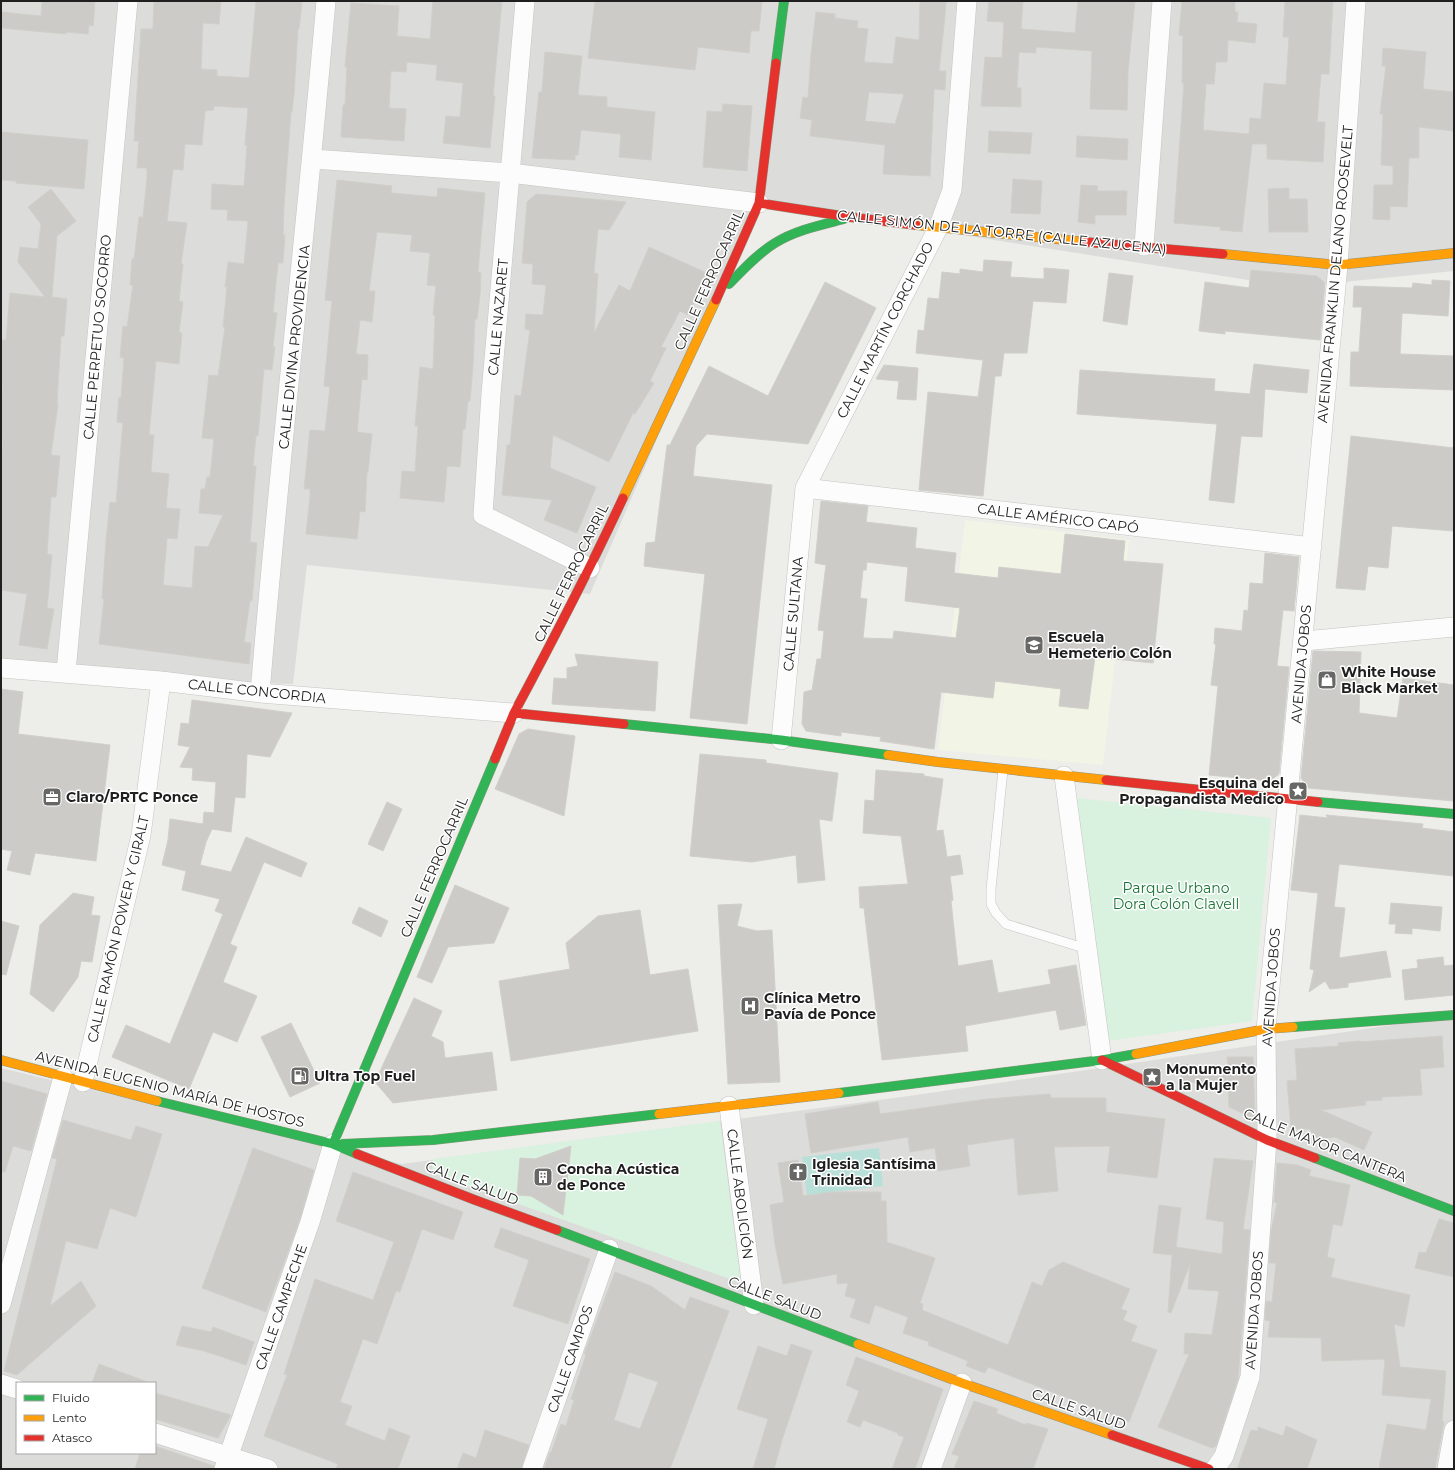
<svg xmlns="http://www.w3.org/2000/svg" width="1455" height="1470" font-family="Montserrat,sans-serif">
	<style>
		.residential { fill: #dcdcda; fill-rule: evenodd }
		.education { fill: #f2f5e6 }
		.park { fill: #d9f1df }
		.pitch { fill: #b8e0d8 }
		.building { fill: #cccbc8; stroke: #d0cfca; fill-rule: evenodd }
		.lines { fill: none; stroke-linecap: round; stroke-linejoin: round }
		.lane-casing { stroke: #c4c4c2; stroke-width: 10 }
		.street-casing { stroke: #c4c4c2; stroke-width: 20 }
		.fast-casing { stroke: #909682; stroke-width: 10 }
		.slow-casing { stroke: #909682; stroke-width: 10 }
		.jam-casing { stroke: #909682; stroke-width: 10 }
		.lane { stroke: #fcfcfc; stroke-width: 9 }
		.street { stroke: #fcfcfc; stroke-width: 19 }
		.fast { stroke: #30b455; stroke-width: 9 }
		.slow { stroke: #ff9f0a; stroke-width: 9 }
		.jam { stroke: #e5322d; stroke-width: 9 }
		.labels { text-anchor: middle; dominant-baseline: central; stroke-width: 3; stroke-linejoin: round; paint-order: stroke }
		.street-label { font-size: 14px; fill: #1f1f1f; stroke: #fff }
		.poi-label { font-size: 14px; font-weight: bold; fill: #1f1f1f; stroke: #fff; text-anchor: start }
		.park-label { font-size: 14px; fill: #177433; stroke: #fff }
	</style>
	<rect width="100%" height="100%" fill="#edede9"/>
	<path class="residential" d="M1 1H1454V271L1293 287 759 203 590 594 307 565 293 684 161 681 1 662Z
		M1454 1016V1469H1V1068L402 1164 916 1095ZM17 1383H155V1453H17Z"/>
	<path class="education" d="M965 520 1129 540 1103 765 938 750Z"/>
	<path class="park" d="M1076 798 1271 818 1252 1021 1107 1041Z
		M720 1121 741 1283 431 1173 433 1159Z"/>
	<path class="pitch" d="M879 1148 883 1186 807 1195 802 1157Z"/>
	<path class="building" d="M42 1H95L93 26 89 25 88 34 66 32V34L1 28V12L41 16Z
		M154 1H221L219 24 203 23 201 69 217 70V76L249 78 256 1 302 2 299 29H298L294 94 292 112H291L284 206 283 235H285L283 263H278L273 312 277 313 273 347H275L272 370 264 369 258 436H256L253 466H256L250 542 257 543 252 601H250L244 642 251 643 249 664 99 644 104 599H102L106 540 110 502 116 503 123 423 117 422 119 397 121 398 124 358 120 357 123 326 127 327 133 285H130L132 259H134L139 217H143L147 179V168H137L139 141H134L141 29H153ZM214 106 248 108 245 145H247L244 186 212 184 211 209 228 210 227 220 248 221 244 264 228 262 225 287H227L223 327H225L218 376 209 375 202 438 214 439 210 477H207L205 489H201L199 513 223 515 208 547 195 546 192 588 163 585 167 538 177 539 180 509 166 508 169 474 151 472 154 435H149L156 361 179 364 182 333 179 332 183 302 179 301 183 264H181L187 223 167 221 173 169 183 170 185 144 202 145 205 111 214 110Z
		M433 1H502L493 96H495L490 148 443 143 446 116 460 117 463 83 436 80 437 65 407 62 406 72 391 71 389 108 406 109 404 141 341 137 343 105H345L347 67H345L351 3 399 6 397 36 430 39Z
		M595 1H762L759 31H751L749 53 698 47 695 70 588 58Z
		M920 1H946L945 16 939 71H946L945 90 934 89 930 176 883 174 885 145 810 136 812 120 800 118 803 97 808 98 811 54 816 12 835 14V18L858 21 857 28 868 29 864 62 893 64 896 37 919 40ZM869 92 904 94 895 124 865 121Z
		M989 1H1023L1021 29 1075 33 1078 1H1135L1128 72 1127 110 1090 109 1092 51 1036 47V53L1019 52 1017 88H1021V107L981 106 985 57 1002 58 1004 22 987 21Z
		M1182 1H1235V12H1238L1237 22 1257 24 1255 43 1228 40 1227 62H1216L1214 84H1206L1203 130 1249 134 1250 118 1261 119 1264 83 1286 85 1289 37H1283L1285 1H1333L1329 74H1321L1317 122H1325L1323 162 1267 159V144H1252L1242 232 1220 230 1221 227 1174 223 1184 83H1182L1183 36 1179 35Z
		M1383 48 1426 52 1423 89 1454 92V131L1419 127V158H1409L1407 207 1390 206V220L1373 219 1374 185H1393V166L1381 165 1383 114H1380L1386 66H1382Z
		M545 52 582 56 578 95 607 97V107L655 112 651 160 619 157 621 134 581 130 578 155H575V160L532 158 539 92H542Z
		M723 104 752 106 747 171 703 167 707 111 722 112Z
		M989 131 1032 133 1030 154 988 152Z
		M1 132 88 140 84 189 16 183V181L1 180Z
		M1077 136 1128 139 1127 160 1076 157Z
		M1013 179 1042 181 1040 214 1011 213Z
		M337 180 392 186 391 193 437 197 438 188 485 193 478 272 481 273 480 295 477 319H475L473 366 470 401H468L465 429H463L460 467 447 466 444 502 400 498 402 471 415 472 418 426H415L420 367 433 369 435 315H433L436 286 427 285 430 253 410 251 412 235 377 232 369 291H375L372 322 360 320 356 354 368 355 367 380 362 379 357 432 372 434 368 472H367L365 512 360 511 357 539 306 534 310 496V489H304L310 430 325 431 330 387 324 386 332 301 325 300Z
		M1081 185 1098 186 1097 191H1127L1126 215H1095V224L1078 222Z
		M1289 188V199H1307L1308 232H1269L1268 189Z
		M51 189 76 221 57 236 52 297 67 299 64 336H61L57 403 58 404 51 455 60 456 56 497H51L47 554 52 555 47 608 54 609 47 649 19 645 27 594 1 590V462L3 439H1V401L3 385H1V361L2 340H6L10 293 45 297 18 262 20 247 38 249 41 224 28 207Z
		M536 194 626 202 609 230 598 229 594 273 598 274 594 333 619 285 630 291 649 247 707 273 688 315 680 311 661 347 666 348 650 381 654 383 635 414 633 413 609 462 553 435 550 468 596 487 577 533 544 520 552 500 502 495 507 445H510L515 395 521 396 530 330 525 329 526 314 543 315 546 285 532 284 533 264 522 263 527 202Z
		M984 260 1012 262 1010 277 1044 279V268L1069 270 1066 303 1033 301 1027 353H1004L1001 376H995L983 496 919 490 928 392 978 397 983 360 916 353 918 330 924 331 928 298 939 299 942 272 960 274V269L983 272Z
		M1251 270 1317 276 1325 283 1320 340 1225 331V334L1199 331 1205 282 1249 288Z
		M1109 273 1133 276 1127 325 1103 321Z
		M1432 280 1450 281 1448 316 1402 313 1400 354 1454 356V390L1350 386 1351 352H1359L1362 307H1353L1354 286 1412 288 1413 283 1432 285Z
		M825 282 876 308 808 444 707 434 696 446 693 476 772 485 747 724 690 718 705 574 644 566 646 543 655 542 667 445H670L709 366 768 396Z
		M1254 364 1309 370 1307 393 1265 389 1262 437 1241 436 1234 503 1209 500 1217 424 1077 414 1080 370 1215 379 1214 391 1250 394Z
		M884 365 918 368 916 400 897 399 899 381 876 379Z
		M1351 436 1454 448V531L1392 526 1388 568 1368 566 1365 590 1336 588Z
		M821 501 868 506 866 522 917 528 915 548 956 553 954 573 998 578 999 567 1061 574 1065 534 1125 541 1123 561 1163 564 1153 663 1095 657 1088 709 1059 706 1061 689 995 681 993 698 941 692 934 749 880 741 881 737 841 732V736L806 731 802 724 804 692 812 690 817 659H821L824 631 818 630 826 565 815 563ZM867 562 908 567 905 601 960 608 956 638 894 631 893 639 863 638 867 599 860 598 863 570H866Z
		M1265 553 1299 557 1294 611 1283 610 1277 666 1289 667 1279 774 1270 781 1209 775 1218 686 1211 685 1216 644H1214L1215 628 1242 631 1244 610 1248 611 1250 583 1263 584Z
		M1313 651 1361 652 1359 713 1397 718 1403 678 1454 685V801L1308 788 1301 778Z
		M575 654 658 662 655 711 552 704 554 678 567 679V668L578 666Z
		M1 689 23 692 18 734 110 745 96 861 35 853 30 875 7 870 12 851 1 849Z
		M192 700 292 713 270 757 247 754 245 798 235 797 231 832 212 829 206 842 200 865 231 872 246 837 307 863 301 877 264 862 230 944 237 947 223 982 257 996 237 1042 213 1032 189 1089 112 1057 126 1025 170 1044 223 914 215 911 220 899 182 890 186 871 162 865 168 840 170 819 203 824 204 812 214 813 216 782 192 780 193 768 180 767 190 747 178 745 181 723 189 724Z
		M528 729 575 736 564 816 495 789 519 734Z
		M700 754 766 760V763L838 773 832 821 819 819 825 880 798 883 796 855 752 862 690 856Z
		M876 770 924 774V776L943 779 936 831 943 830 947 857 960 855 963 874 950 876 953 900 951 901 958 966 992 960 998 993 1051 984 1048 970 1076 965 1086 1025 1060 1030 1056 1010 965 1026 968 1051 882 1060 864 908H860L859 887 908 884 901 836 863 833 865 800 874 801Z
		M387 802 402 809 383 851 368 844Z
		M1300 815 1328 818 1326 815 1423 824 1422 828 1454 832V876L1339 864 1334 907 1345 908 1339 958 1386 951 1391 977 1348 983V987L1330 989 1325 981 1309 992 1314 970 1310 969 1318 893 1291 890Z
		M455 885 509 908 494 943 448 947 432 983 417 977Z
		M73 893 94 897 91 915 100 916 92 962 81 961 78 977 53 1012 30 994 40 925Z
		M1391 903 1442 907 1440 931 1412 928V934L1395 933 1396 924H1389Z
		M742 904 737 926 757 931 772 930 780 1082 728 1084 718 905Z
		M359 907 388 921 381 937 352 923Z
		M640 910 650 975 688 969 698 1031 511 1061 499 981 570 969 566 943 598 916Z
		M1 921 19 926 6 975 1 974Z
		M1443 957 1444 966 1454 965V995L1405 1000 1402 970 1418 968 1417 960Z
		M414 998 442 1011 431 1036 443 1042 445 1058 492 1052 497 1090 393 1103 375 1082Z
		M291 1023 320 1083 290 1097 261 1037Z
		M1442 1036 1444 1067 1420 1069 1422 1095 1382 1097V1100L1365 1101 1366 1105 1321 1110 1372 1132 1364 1150 1335 1137 1318 1139 1313 1137 1310 1129H1291L1287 1081 1297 1080 1295 1049 1339 1046 1338 1043 1360 1041V1042Z
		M1227 1057H1253L1255 1119 1229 1107 1228 1087 1181 1081 1183 1064 1228 1069Z
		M1 1081 47 1094 31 1151 13 1146 5 1172H1Z
		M1050 1094 1051 1098H1106V1112L1165 1119 1157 1178 1107 1172 1110 1146 1054 1147 1058 1191 1018 1195 1014 1138 967 1145 970 1166 938 1171 935 1148 910 1152 908 1137 811 1153 805 1114 878 1102 880 1114 987 1099Z
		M63 1120 131 1140 136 1126 162 1134 136 1217 110 1208 97 1249 66 1241 50 1306 81 1281 96 1306 17 1375 4 1371 57 1159 52 1158Z
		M571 1146 563 1215 531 1196 517 1195 520 1158 535 1159Z
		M253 1148 314 1170 300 1219 266 1312 202 1288Z
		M1214 1158 1253 1161 1243 1229 1250 1230 1238 1379 1216 1446 1212 1448 1158 1427 1189 1354H1184L1185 1333 1212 1335 1219 1291 1188 1289 1190 1264 1171 1313 1168 1312 1172 1255 1153 1253 1159 1205 1181 1208 1176 1247 1222 1254 1224 1222 1206 1219Z
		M798 1160 803 1196 831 1192H881V1201H886L887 1242 935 1258 920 1303 923 1304 922 1310 1008 1345 1032 1282 1042 1286 1049 1270 1063 1262 1130 1289 1121 1309 1127 1311 1123 1320 1137 1326 1131 1341 1157 1350 1129 1422 988 1367 985 1373 966 1366 968 1361 928 1345 929 1342 903 1333 908 1317 875 1305 869 1324 850 1317 856 1299 845 1296 848 1283 837 1284V1274L783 1284 775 1245 770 1205 784 1202 778 1163Z
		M1277 1163 1297 1165 1311 1170 1309 1176 1350 1185 1342 1226 1333 1224 1327 1257 1335 1259 1331 1277 1410 1295 1404 1327 1394 1324 1400 1367 1446 1371 1442 1421 1444 1422 1435 1469H1379L1387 1424 1426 1430 1431 1399 1382 1395 1385 1359 1322 1361 1321 1338 1268 1337 1270 1321 1265 1320 1266 1301 1272 1302 1276 1263H1269L1271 1231 1277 1203 1274 1202Z
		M353 1172 463 1212 453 1240 422 1229 400 1292 396 1291 377 1344 363 1339 340 1402 352 1406 345 1425 385 1441 389 1428 410 1436 398 1469H336L338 1464 264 1436 287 1375 284 1374 315 1279 373 1300 394 1242 336 1221Z
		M1439 1219 1454 1223V1277L1415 1268 1419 1252 1426 1253Z
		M501 1228 590 1259 568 1324 513 1306 529 1260 494 1247Z
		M615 1272 651 1286 685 1310 690 1297 729 1311 670 1469H544L550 1452 551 1453 561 1424 566 1426 574 1400 571 1399 586 1355 584 1354ZM629 1372 658 1382 640 1429 614 1420Z
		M182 1326 211 1332 213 1327 254 1342 246 1365 204 1351 176 1345Z
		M791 1344 812 1351 782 1440 774 1469H753L768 1419 737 1409 758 1346 787 1356Z
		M856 1357 943 1389 915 1469H892L904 1437 898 1435V1433L863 1420 860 1427 847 1422 859 1391 846 1385Z
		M99 1364 145 1381 144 1383H92Z
		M155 1393 231 1415 218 1438 155 1419Z
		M974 1401 998 1409 996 1413 1026 1425V1423L1048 1429 1033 1469H954L959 1456 952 1454Z
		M1286 1426 1317 1440 1307 1469H1237L1251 1430 1258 1431V1427L1283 1436Z
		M485 1430 529 1445 521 1469H457L463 1453 476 1458Z
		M155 1446 214 1466 213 1469H135L140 1453H155Z"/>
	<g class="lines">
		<g class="lane-casing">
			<path id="lane" d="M1003 770 991 889V904L996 913 1006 924 1087 949"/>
		</g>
		<g class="street-casing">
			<path id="street" d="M525 1 491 394 483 515 590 568
				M313 159 510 173 759 203
				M1144 246 1162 1
				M805 488 1312 547
				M1304 641 1454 627
				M1 668 161 681 260 693 514 713
				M66 672 128 1
				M260 693C279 462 306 232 326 1
				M781 740 805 488 938 228 952 190 967 1
				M1064 776 1102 1060
				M83 1082 141 835 161 681
				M729 1106 754 1305
				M1 1304 63 1077
				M1 1384 17 1389
				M155 1433 268 1469
				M224 1469 310 1222 333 1144
				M532 1469 609 1249
				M931 1469 962 1383
				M1215 1469 1224 1456 1250 1377 1267 1140 1266 1029 1338 265 1356 1
				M1447 1469 1454 1430"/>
		</g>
		<g class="fast-casing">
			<path id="fast" d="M776 63 784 1
				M729 284C743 270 757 254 775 243 796 230 821 225 844 219
				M624 724 781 740 888 755
				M1318 802 1454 814
				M1293 1027 1454 1015
				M839 1093 1102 1060 1136 1054
				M157 1101 333 1144 357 1154
				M333 1144 495 759
				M341 1144 433 1140 659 1114
				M1315 1158 1454 1211
				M557 1230 858 1344"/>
		</g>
		<g class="slow-casing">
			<path id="slow" d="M916 225 1086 242
				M1223 254 1338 265 1454 253
				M623 498 716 300
				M888 755 938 762 1106 780
				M1136 1054 1266 1029 1293 1027
				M1 1060 157 1101
				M659 1114 839 1093
				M858 1344 962 1383 1112 1435"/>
		</g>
		<g class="jam-casing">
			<path id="jam" d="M759 203 849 217 916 225
				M1086 242 1223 254
				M716 300 759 203 776 63
				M514 713C552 642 589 571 623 498
				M495 759 514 713 624 724
				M1106 780 1318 802
				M1102 1060 1267 1140 1315 1158
				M357 1154 475 1200 557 1230
				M1112 1435 1209 1469"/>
		</g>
		<use href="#lane" class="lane"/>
		<use href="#street" class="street"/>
		<use href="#fast" class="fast"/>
		<use href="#slow" class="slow"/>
		<use href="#jam" class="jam"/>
	</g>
	<defs>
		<g id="school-square" transform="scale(1)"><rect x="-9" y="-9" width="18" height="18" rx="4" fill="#676766" stroke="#fff"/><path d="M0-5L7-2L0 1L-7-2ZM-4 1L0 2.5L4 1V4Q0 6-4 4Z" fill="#fff"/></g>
		<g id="shop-square" transform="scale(1)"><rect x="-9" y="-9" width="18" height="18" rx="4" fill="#676766" stroke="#fff"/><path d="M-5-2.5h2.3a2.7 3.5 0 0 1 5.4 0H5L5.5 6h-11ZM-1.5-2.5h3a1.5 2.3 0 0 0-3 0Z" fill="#fff"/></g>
		<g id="sight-square" transform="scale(1)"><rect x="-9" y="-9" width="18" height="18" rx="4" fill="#676766" stroke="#fff"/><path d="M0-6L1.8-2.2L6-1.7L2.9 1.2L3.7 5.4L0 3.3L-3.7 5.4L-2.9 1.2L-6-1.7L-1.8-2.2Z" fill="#fff"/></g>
		<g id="office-square" transform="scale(1)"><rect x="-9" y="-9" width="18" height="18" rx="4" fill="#676766" stroke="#fff"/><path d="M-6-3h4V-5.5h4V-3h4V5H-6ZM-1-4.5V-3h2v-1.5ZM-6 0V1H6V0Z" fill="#fff"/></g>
		<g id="hospital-square" transform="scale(1)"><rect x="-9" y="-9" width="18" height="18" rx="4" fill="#676766" stroke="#fff"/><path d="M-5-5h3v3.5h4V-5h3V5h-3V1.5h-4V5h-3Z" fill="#fff"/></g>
		<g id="fuel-square" transform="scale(1)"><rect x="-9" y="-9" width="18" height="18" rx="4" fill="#676766" stroke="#fff"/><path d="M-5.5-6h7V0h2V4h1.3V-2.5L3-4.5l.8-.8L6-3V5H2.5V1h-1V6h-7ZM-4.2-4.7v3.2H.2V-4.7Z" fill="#fff"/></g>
		<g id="church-square" transform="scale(1)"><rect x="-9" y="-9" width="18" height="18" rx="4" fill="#676766" stroke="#fff"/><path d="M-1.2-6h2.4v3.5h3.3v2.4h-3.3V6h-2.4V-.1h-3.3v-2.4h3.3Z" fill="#fff"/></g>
		<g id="building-square" transform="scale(1)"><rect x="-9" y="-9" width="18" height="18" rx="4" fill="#676766" stroke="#fff"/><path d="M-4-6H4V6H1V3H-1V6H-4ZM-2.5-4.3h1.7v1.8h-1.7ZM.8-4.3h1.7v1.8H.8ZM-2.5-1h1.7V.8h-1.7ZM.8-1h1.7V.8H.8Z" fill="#fff"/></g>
	</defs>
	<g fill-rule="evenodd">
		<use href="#school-square" x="1034" y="645"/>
		<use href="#shop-square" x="1327" y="680"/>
		<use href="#sight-square" x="1298" y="791"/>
		<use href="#office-square" x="52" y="797"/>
		<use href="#hospital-square" x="750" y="1006"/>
		<use href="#fuel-square" x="300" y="1076"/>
		<use href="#sight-square" x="1152" y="1077"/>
		<use href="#church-square" x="798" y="1172"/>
		<use href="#building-square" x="543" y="1177"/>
	</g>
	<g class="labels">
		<g class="street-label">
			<text transform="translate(1002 232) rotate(6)">CALLE SIMÓN DE LA TORRE (CALLE AZUCENA)</text>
			<text transform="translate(1335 274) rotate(-85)">AVENIDA FRANKLIN DELANO ROOSEVELT</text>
			<text transform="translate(709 280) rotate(-66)">CALLE FERROCARRIL</text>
			<text transform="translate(498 317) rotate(-85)">CALLE NAZARET</text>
			<text transform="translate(885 330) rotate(-63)">CALLE MARTÍN CORCHADO</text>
			<text transform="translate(97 337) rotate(-85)">CALLE PERPETUO SOCORRO</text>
			<text transform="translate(294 347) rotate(-84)">CALLE DIVINA PROVIDENCIA</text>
			<text transform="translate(1058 518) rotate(7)">CALLE AMÉRICO CAPÓ</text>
			<text transform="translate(571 573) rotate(-64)">CALLE FERROCARRIL</text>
			<text transform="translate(793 614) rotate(-85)">CALLE SULTANA</text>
			<text transform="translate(1301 664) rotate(-85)">AVENIDA JOBOS</text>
			<text transform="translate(257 691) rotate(6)">CALLE CONCORDIA</text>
			<text transform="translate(434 867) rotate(-67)">CALLE FERROCARRIL</text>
			<text transform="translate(118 929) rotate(-77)">CALLE RAMÓN POWER Y GIRALT</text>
			<text transform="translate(1271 987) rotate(-86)">AVENIDA JOBOS</text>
			<text transform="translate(170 1089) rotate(14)">AVENIDA EUGENIO MARÍA DE HOSTOS</text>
			<text transform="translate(1325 1145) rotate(22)">CALLE MAYOR CANTERA</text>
			<text transform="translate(472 1183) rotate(21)">CALLE SALUD</text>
			<text transform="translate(740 1194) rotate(83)">CALLE ABOLICIÓN</text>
			<text transform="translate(775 1298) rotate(21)">CALLE SALUD</text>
			<text transform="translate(281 1307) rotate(-71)">CALLE CAMPECHE</text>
			<text transform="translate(1254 1310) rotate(-86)">AVENIDA JOBOS</text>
			<text transform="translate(570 1359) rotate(-71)">CALLE CAMPOS</text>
			<text transform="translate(1079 1409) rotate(19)">CALLE SALUD</text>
		</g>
		<g class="poi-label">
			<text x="1048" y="637">Escuela<tspan x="1048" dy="16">Hemeterio Colón</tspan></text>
			<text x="1341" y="672">White House<tspan x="1341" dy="16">Black Market</tspan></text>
			<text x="1284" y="783" text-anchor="end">Esquina del<tspan x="1284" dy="16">Propagandista Medico</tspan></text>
			<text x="66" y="797">Claro/PRTC Ponce</text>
			<text x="764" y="998">Clínica Metro<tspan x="764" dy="16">Pavía de Ponce</tspan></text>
			<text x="1166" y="1069">Monumento<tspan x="1166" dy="16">a la Mujer</tspan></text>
			<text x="314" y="1076">Ultra Top Fuel</text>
			<text x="812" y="1164">Iglesia Santísima<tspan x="812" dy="16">Trinidad</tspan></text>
			<text x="557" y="1169">Concha Acústica<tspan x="557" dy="16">de Ponce</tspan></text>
		</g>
		<g class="park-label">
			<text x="1176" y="888">Parque Urbano<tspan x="1176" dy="16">Dora Colón Clavell</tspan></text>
		</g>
	</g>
	<rect width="1455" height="1470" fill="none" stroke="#1f1f1f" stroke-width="4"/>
	<rect x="16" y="1382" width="140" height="72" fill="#ffffff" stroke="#a5a5a5"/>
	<rect x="24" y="1395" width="20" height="6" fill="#30b455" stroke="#a5a5a5"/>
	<text x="52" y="1402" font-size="12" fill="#1f1f1f">Fluido</text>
	<rect x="24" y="1415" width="20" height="6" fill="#ff9f0a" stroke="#a5a5a5"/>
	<text x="52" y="1422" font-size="12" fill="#1f1f1f">Lento</text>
	<rect x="24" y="1435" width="20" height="6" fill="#e5322d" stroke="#a5a5a5"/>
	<text x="52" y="1442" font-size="12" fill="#1f1f1f">Atasco</text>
</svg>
